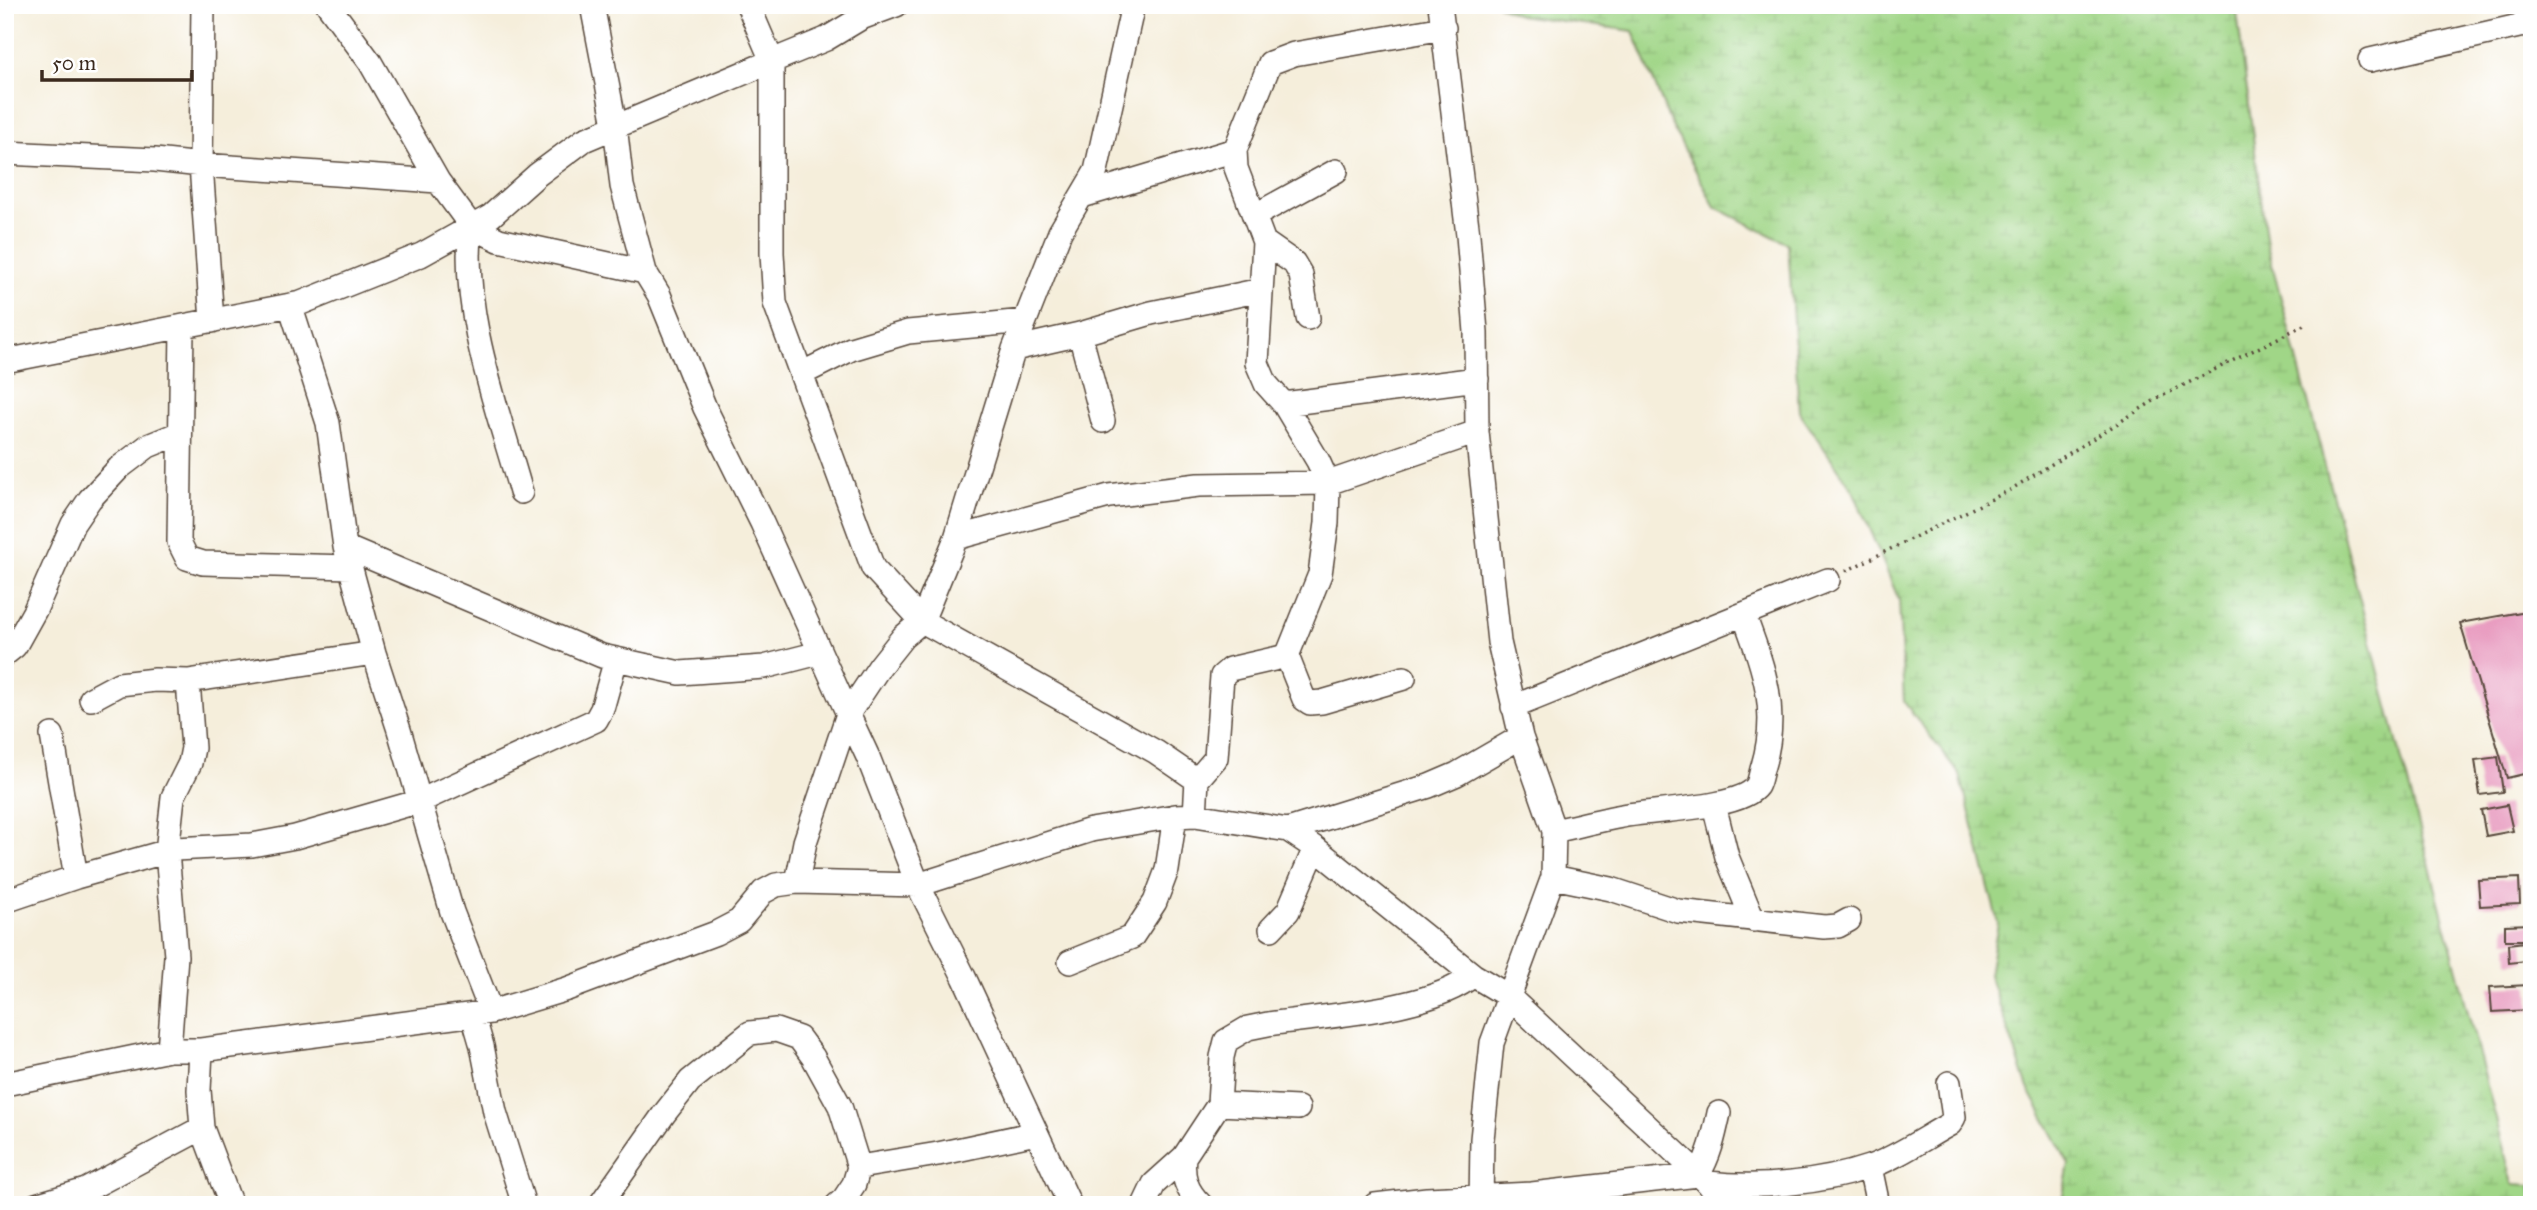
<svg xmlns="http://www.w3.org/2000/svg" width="2537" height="1210" font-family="'IM FELL Great Primer',serif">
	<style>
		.wetland { fill: url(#wetland-marsh); stroke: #6e8052; stroke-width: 2 }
		.building { fill: #e89bc0 }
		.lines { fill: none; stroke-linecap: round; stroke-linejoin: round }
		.street-casing { stroke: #57473a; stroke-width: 26 }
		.path { stroke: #57473a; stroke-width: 3.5; stroke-dasharray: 2 5; stroke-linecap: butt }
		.street { stroke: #fff; stroke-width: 23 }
	</style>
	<defs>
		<pattern id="wetland-marsh" width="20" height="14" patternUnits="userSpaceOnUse" patternTransform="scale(1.75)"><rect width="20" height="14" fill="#a0d687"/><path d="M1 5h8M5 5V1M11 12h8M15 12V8" fill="none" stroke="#8bb874"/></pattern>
	</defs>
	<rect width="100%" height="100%" fill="#fff"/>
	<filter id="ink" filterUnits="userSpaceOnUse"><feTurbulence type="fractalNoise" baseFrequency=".0143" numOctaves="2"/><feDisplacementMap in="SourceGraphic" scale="14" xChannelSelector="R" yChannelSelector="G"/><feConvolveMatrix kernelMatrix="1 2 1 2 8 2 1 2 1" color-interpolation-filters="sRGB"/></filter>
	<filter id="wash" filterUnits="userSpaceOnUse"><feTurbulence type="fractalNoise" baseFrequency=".00686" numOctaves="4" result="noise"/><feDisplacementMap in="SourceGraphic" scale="28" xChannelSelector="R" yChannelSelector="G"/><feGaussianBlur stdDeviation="1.57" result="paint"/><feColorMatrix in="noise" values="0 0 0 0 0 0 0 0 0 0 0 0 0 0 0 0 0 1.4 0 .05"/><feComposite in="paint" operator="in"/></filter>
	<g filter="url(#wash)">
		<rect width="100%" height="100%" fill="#f5eedb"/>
		<path class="wetland" d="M1498 5H2236L2267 245 2513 1184 2532 1185V1205H2061L2069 1164 2028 1088 1989 975 1998 923 1960 775 1904 702 1899 600 1853 490 1799 412 1788 244 1715 207 1671 124 1633 31 1519 15Z"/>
		<g id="blocks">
			<path class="building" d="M2532 610V772L2507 778 2460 623Z
				M2498 757 2503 792 2480 795 2475 760Z
				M2507 805 2513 831 2486 836 2481 810Z
				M2519 878 2520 904 2480 906 2478 880Z
				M2532 924V940H2505V925Z
				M2524 942 2526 961 2509 963 2508 944Z
				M2529 985 2530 1010 2492 1012 2490 987Z"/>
		</g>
	</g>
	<g filter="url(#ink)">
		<use href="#blocks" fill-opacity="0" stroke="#57473a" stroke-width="2"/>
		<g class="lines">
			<g class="street-casing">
				<path id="street" d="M203 5 201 165 212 321
					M328 5 370 62 438 181 471 226 499 240 645 272 659 295 705 408 762 523 848 714 805 842 797 882
					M592 5 615 125 622 186 645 272
					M896 5 861 18 826 39 772 61V253L775 303 873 568 922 621 1156 752 1197 780 1195 815 1288 830 1315 848 1473 975 1508 996 1708 1183 1724 1205
					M1440 5 1468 235 1476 332 1477 432 1499 642 1521 737 1554 831 1553 877 1492 1043 1482 1139 1481 1205
					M2370 60 2532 23
					M5 153 155 160 201 165 438 181
					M1082 196 1235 150
					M1254 216 1336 171
					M471 226C460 311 498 410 521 492
					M1264 242 1294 263 1301 275 1308 318
					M290 305 328 423 345 547 374 653 399 730 452 912 491 1012
					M182 327 179 542 187 558 203 563 351 567
					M1080 334 1103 421
					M1014 349 1080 334 1151 313 1261 290
					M5 361 301 303 421 255 491 216 537 175 584 140 772 61 748 5
					M801 374 851 349 908 332 1025 321
					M1284 404 1477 379
					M956 538 1109 496 1198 485 1328 483 1477 432
					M345 547 602 656 680 673 764 667 819 653
					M5 654 15 646 35 610 73 524 90 499 119 468 148 446 180 433
					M1287 656 1304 699 1310 703 1322 702 1404 678
					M91 699 119 684 155 680 188 681 374 653
					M1513 707 1828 580
					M52 735 76 877
					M1197 780 1216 758 1222 676 1230 669 1287 656 1320 574 1327 523 1328 483 1318 461 1284 404 1266 384 1257 363 1264 242 1236 168 1235 150 1270 63 1294 54 1444 28
					M1714 805 1727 857 1753 920
					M1288 830 1429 786 1457 774 1521 737
					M1554 831C1577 826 1600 820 1622 816 1651 810 1741 809 1757 786 1760 781 1761 771 1763 766 1780 709 1763 667 1744 615
					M1553 877 1611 889 1678 911 1824 927 1838 926 1849 920
					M5 901 76 877 175 849 252 845 295 837 420 801 596 720 602 709 616 659
					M1271 929 1288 911 1315 848
					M1070 962 1132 937 1155 902 1167 870 1175 816
					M473 1015 482 1046 495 1112 524 1205
					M169 1050 176 956 167 852 173 797 190 763 193 748 188 681
					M201 1050 199 1090 202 1128 231 1205
					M5 1084 169 1050H201L491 1012 567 989 716 933 739 921 763 892 776 885 797 882 918 885 1091 830 1175 816 1195 815
					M1219 1104 1298 1108
					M1184 1157C1182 1177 1186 1190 1201 1205
					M859 1167 938 1154 1036 1133
					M1870 1167 1878 1205
					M1708 1183C1758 1189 1822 1183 1869 1167 1894 1159 1926 1137 1950 1124L1954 1117 1949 1083
					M36 1205 86 1190 202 1128
					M600 1205 664 1114 690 1081 750 1033 776 1030 799 1038 813 1057 840 1106 859 1167 854 1184 844 1199 837 1205
					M1070 1205 964 977 918 885 868 757 848 714 880 666 903 637 922 621 956 538 1014 349 1060 232 1096 171 1133 5
					M1144 1205 1154 1184 1184 1157 1219 1104 1222 1057 1226 1041 1248 1028 1268 1024C1321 1016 1434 1010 1473 975
					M1375 1205 1427 1199 1532 1194 1698 1175C1710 1155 1714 1136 1719 1113"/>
			</g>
			<path class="path" d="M1846 571 2010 490 2160 397 2306 324"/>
			<use href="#street" class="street"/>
		</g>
	</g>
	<rect width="2537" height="1210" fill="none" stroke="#fff" stroke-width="28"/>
	<path d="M42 70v10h150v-10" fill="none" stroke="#3b2a1e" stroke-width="3.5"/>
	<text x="52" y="70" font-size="21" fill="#3b2a1e" stroke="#ffffff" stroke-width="5" paint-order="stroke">50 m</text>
</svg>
